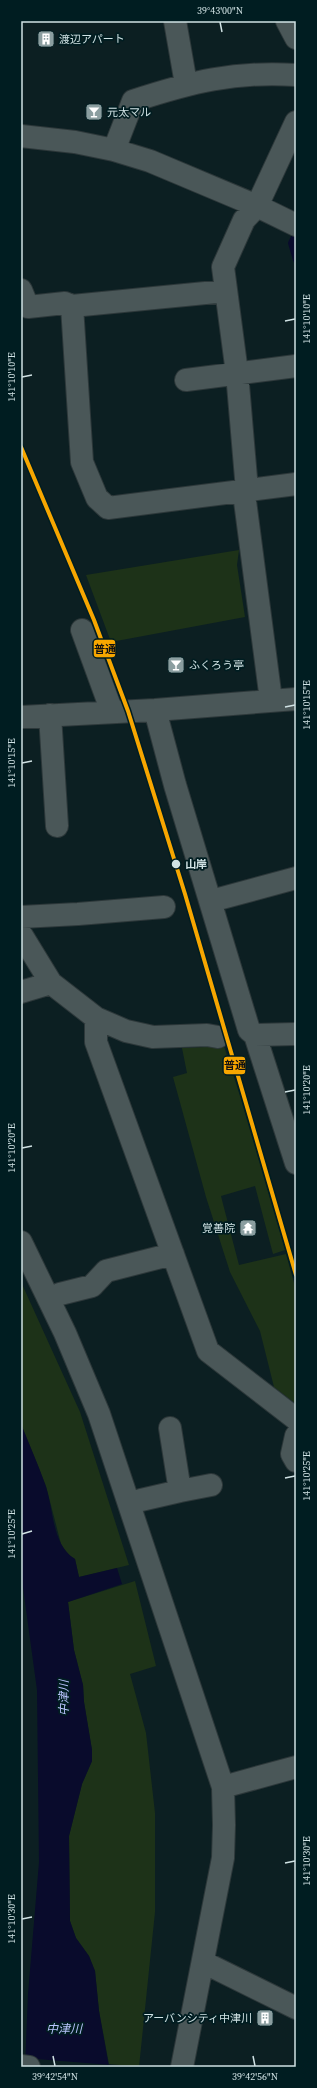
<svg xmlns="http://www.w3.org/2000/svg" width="317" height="2088" font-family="'Source Serif 4','Noto Sans JP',serif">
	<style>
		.green { fill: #1d3218 }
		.water { fill: #090b2c }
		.pier { fill: #0c1f22 }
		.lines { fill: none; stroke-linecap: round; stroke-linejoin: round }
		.stream { stroke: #090b2c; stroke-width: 6 }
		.minor-casing { stroke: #2d383a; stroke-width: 24 }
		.minor { stroke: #4a5758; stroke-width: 22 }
		.rail-1-casing { stroke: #001d21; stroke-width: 7 }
		.rail-1 { stroke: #f7a600; stroke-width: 4 }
		.ticks { fill: none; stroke: #d0e2e4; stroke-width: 1.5 }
		.stop-dot { fill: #d0e2e4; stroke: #001d21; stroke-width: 1.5 }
		.labels { text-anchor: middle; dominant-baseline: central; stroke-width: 3.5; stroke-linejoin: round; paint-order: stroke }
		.poi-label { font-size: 11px; fill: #d0e2e4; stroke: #001d21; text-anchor: start }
		.stop-label { font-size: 11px; font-weight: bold; fill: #d0e2e4; stroke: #001d21; text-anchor: start }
		.water-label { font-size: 12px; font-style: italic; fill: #b8c3fc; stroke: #001d21 }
		.line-badge { stroke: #001d21; stroke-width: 1.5 }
		.pale-badge-label { font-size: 11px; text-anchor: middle; font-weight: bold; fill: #111 }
		.neatline { fill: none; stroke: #d0e2e4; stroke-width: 1.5 }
		.ticks-label { font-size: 10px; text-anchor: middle; fill: #d0e2e4 }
	</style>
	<rect width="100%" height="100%" fill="#0c1f22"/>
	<path class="green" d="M239 550 237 565 245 617 111 642 86 575Z
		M223 1043 240 1096 285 1250 273 1254 255 1186 221 1196 223 1204 239 1265 286 1254 296 1290V1404L274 1387 260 1331 230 1272 206 1197 173 1077 187 1073 182 1048 207 1047Z
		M21 1282 80 1412 129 1565 79 1577 75 1559 67 1554 61 1544 46 1486 21 1424Z
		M135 1581 156 1666 130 1674 146 1733 155 1813V1912L139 2067 109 2064 99 2011 95 1971 89 1956 76 1938 70 1921 69 1836 82 1784 92 1761V1750L84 1702 83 1685 74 1650 68 1602Z"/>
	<path class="water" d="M21 1424C29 1444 38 1464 45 1484 54 1508 51 1544 75 1559L79 1577 117 1568 122 1584 68 1602 74 1650 83 1685 84 1702 92 1750V1761L82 1784 69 1836 70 1921 76 1938 89 1956 95 1971 99 2011 109 2067H25L28 1994 39 1862 37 1690 21 1573Z"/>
	<path class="pier" d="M24 2058 111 2065V2067H23Z"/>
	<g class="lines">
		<path class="stream" d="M296 233 291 243 296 260"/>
		<g class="minor-casing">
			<path id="minor" d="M175 21 186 84
				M287 21 296 38
				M21 136 75 142 114 150 150 161 257 206 296 225
				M114 150 133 101C191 82 234 71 296 75
				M21 290 28 307 65 303 72 306 226 291
				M72 306 82 462 97 498 108 508 296 484
				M186 380 296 366
				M82 630 112 712
				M271 700 245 501 247 490 237 373 223 267 244 220 257 206 296 122
				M155 710 175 785 249 1030 255 1035 296 1163
				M50 715 57 826
				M21 717 155 710 296 699
				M211 901 296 878
				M21 917 78 914 164 907
				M21 934 51 983 96 1018 126 1031 153 1037 207 1035 218 1037
				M21 992 51 983
				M96 1018V1042L208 1351 296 1419
				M255 1035 296 1034
				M21 1242 65 1333 99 1414 223 1787 224 1825 223 1858 182 2067
				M60 1294 92 1286 106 1271 173 1254
				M296 1436 292 1454 296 1461
				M180 1491 211 1485
				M141 1500 180 1491 170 1428
				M223 1787 296 1767
				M203 1962 296 2008
				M21 2066 29 2067"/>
		</g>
		<use href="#minor" class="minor"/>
		<g class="rail-1-casing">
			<path id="rail-1" d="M21 447 94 620 128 711 185 894 296 1275"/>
		</g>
		<use href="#rail-1" class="rail-1"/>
	</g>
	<path class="ticks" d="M220 22 222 32M285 321 295 319M22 377 32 375M285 707 295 705M22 763 32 761M285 1092 295 1090M22 1148 32 1146M285 1478 295 1476M22 1534 32 1531M285 1863 295 1861M22 1919 32 1917M53 2056 55 2066M253 2056 255 2066"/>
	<defs>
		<g id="building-square" transform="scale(0.9)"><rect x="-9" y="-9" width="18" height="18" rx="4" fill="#8b9ea0" stroke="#001d21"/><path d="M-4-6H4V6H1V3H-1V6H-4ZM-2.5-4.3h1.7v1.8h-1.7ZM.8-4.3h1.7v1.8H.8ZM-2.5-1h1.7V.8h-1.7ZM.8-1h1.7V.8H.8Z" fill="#fff"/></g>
		<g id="bar-square" transform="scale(0.9)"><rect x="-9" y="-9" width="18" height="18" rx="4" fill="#8b9ea0" stroke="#001d21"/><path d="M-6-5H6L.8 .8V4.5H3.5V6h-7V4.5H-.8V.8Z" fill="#fff"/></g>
		<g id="temple-square" transform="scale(0.9)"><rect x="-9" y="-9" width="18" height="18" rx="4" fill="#8b9ea0" stroke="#001d21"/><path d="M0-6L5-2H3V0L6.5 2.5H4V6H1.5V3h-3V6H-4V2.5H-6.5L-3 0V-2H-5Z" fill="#fff"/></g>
	</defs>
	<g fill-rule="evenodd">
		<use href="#building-square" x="46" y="39"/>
		<use href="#bar-square" x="94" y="112"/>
		<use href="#bar-square" x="176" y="665"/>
		<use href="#temple-square" x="248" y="1228"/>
		<use href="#building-square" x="265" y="2018"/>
	</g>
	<circle class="stop-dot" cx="176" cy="864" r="5"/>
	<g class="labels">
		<g class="poi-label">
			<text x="59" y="39">渡辺アパート</text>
			<text x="107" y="112">元太マル</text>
			<text x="189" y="665">ふくろう亭</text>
			<text x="235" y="1228" text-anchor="end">覚善院</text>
			<text x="252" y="2018" text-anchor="end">アーバンシティ中津川</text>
		</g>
		<g class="stop-label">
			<text x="185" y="864">山岸</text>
		</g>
		<g class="water-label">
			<text transform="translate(64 1698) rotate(-90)">中津川</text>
			<text x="64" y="2029">中津川</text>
		</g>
	</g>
	<g class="line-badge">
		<rect x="93" y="639" width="23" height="19" rx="4" fill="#f7a600"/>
		<rect x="223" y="1056" width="23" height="19" rx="4" fill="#f7a600"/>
	</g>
	<g class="pale-badge-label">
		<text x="105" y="653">普通</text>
		<text x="235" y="1069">普通</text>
	</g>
	<rect width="317" height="2088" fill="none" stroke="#001d21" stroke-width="44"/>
	<rect x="22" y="22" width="273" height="2044" class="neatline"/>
	<g class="ticks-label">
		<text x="220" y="14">39°43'00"N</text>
		<text transform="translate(306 319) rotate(-90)" y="4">141°10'10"E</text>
		<text transform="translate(11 377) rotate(-90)" y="4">141°10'10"E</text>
		<text transform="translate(306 705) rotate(-90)" y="4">141°10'15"E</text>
		<text transform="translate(11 763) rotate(-90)" y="4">141°10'15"E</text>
		<text transform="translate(306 1090) rotate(-90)" y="4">141°10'20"E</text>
		<text transform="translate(11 1148) rotate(-90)" y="4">141°10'20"E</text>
		<text transform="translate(306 1476) rotate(-90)" y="4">141°10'25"E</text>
		<text transform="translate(11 1534) rotate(-90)" y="4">141°10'25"E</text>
		<text transform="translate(306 1861) rotate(-90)" y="4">141°10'30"E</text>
		<text transform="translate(11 1919) rotate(-90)" y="4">141°10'30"E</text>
		<text x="55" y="2080">39°42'54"N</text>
		<text x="255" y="2080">39°42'56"N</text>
	</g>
</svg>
